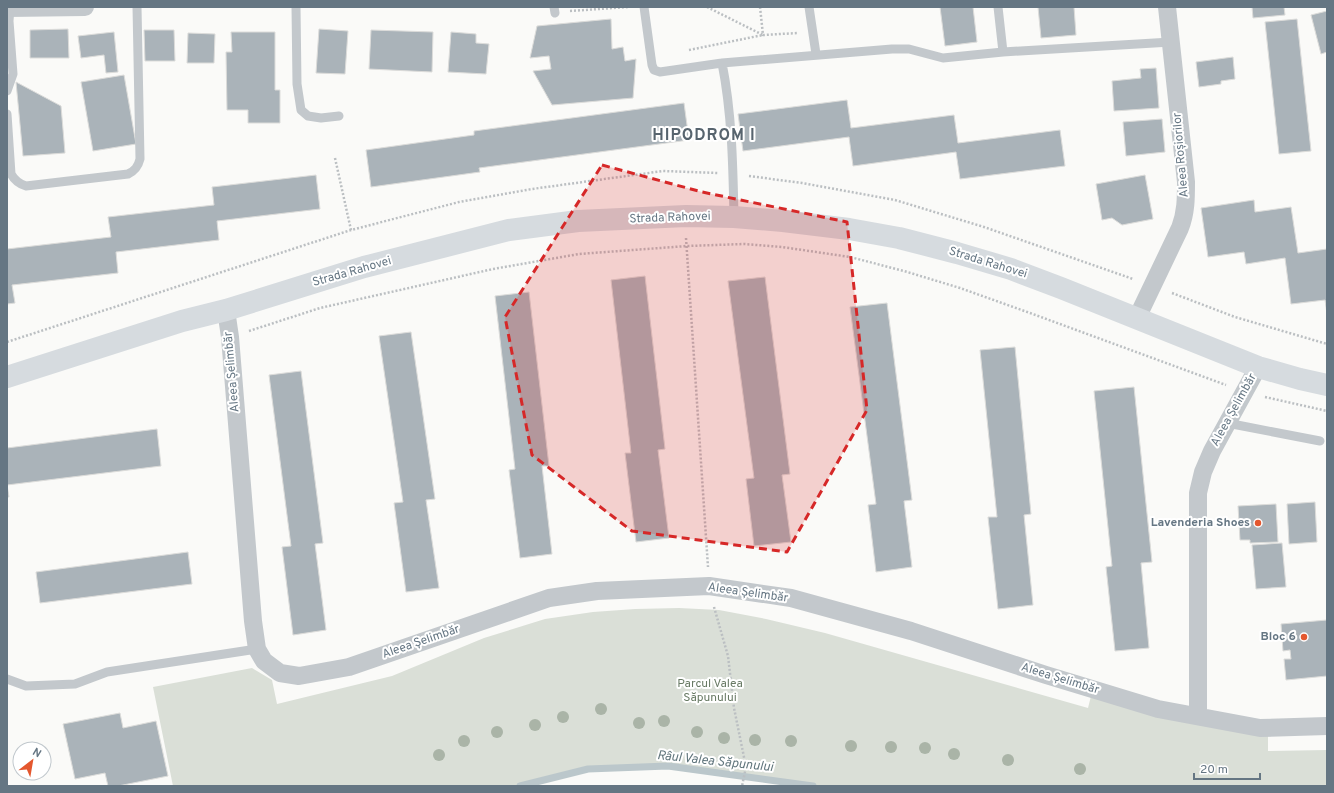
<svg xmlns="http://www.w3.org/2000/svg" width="1334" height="793" font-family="Overpass,sans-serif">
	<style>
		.green { fill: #dadfd7 }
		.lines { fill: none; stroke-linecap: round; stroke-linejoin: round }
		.stream { stroke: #bbc7cb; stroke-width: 7 }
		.building { fill: #aab3b9; stroke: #dcdcda }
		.path { stroke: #bbbfc2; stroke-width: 2.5; stroke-dasharray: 2 2; stroke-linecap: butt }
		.service { stroke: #c3c8cc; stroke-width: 9 }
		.minor { stroke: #c3c8cc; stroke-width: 18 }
		.primary { stroke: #d6dbdf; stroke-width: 22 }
		.tree { fill: #aab4a7 }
		.marked { fill: #d62828; fill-opacity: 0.2; stroke: #d62828; stroke-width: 3; stroke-dasharray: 8 5; stroke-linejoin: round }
		.poi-dot { fill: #e4572e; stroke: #fff; stroke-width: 1.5 }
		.labels { text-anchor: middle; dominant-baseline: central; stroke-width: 4; stroke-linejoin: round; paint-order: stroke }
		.street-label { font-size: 12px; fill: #657683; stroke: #fff }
		.poi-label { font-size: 12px; font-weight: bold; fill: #657683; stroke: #fff; text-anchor: end }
		.park-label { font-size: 12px; fill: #687a64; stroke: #fff }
		.water-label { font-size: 13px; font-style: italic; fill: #60757c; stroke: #fff }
		.district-label { font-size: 16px; font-weight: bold; letter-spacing: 1px; fill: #57646e; stroke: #fff }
	</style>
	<rect width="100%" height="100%" fill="#fafaf8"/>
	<path class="green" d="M679 608 719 610 766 619 825 633 1088 708 1091 696 1268 734V751L1327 750V786H799L668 766 588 769 520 786H173L153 687 252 668 272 680 277 704 392 676 484 638 545 619 593 612 635 609Z"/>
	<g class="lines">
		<path class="stream" d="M520 786 588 769 668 766 813 786"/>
	</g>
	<path class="building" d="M940 7H973L977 42 945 46Z
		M1038 7H1074L1076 35 1041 38Z
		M1252 7H1284L1285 15 1253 18Z
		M1327 11V52L1321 54 1311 15Z
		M611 19 612 49 623 47 625 61 636 59 633 98 552 105 533 71 551 69 549 56 530 58 537 26Z
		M1297 19 1311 151 1279 154 1265 22Z
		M68 29 69 58H30V30Z
		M319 29 348 31 345 74 316 73Z
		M144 30H174L175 61H145Z
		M371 30 433 32 432 72 369 69Z
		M114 32 118 72 106 73 104 55 81 58 78 36Z
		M231 32H275V90H280V123H248V110H227L226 52H232Z
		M451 32 476 34V43L489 44 486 74 448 72Z
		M188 33 215 34 214 63H187Z
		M1233 57 1235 79 1221 81V84L1199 87 1196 62Z
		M1156 68 1159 108 1114 111 1112 81 1141 78 1140 69Z
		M124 75 136 144 93 151 81 82Z
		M16 82 61 106 65 153 23 156Z
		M847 100 851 128 954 115 958 143 1060 130 1065 166 960 179 956 152 853 166 849 137 743 151 738 114Z
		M684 103 689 140 479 168 480 172 371 187 366 150 474 135V131Z
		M1162 119 1165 152 1126 156 1123 122Z
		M316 175 320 209 217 221 219 240 116 252 118 273 12 285 15 303 7 304V249L111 237 108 217 214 205 212 187Z
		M1145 175 1153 219 1122 225 1112 218 1102 220 1096 184Z
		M1254 200 1255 212 1291 207 1298 253 1327 249V314L1325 300 1291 304 1285 258 1246 264 1244 252 1208 257 1201 208Z
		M645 276 665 449 658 450 669 538 636 542 625 453H631L611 280Z
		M765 277 790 474 782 475 791 542 754 546 746 479 754 478 728 281Z
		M529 292 549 466H542L552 554 520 558 509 470 515 469 495 296Z
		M887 303 912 500 904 501 912 567 876 572 868 505 876 504 850 307Z
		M411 332 435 499 426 500 439 588 406 592 394 503 403 502 379 336Z
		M1015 347 1031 514 1024 515 1033 605 998 609 988 517H997L980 350Z
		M301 371 323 543 315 544 326 630 293 635 282 547 291 546 269 375Z
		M1134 387 1152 562 1141 563 1149 648 1115 651 1106 567 1112 566 1094 391Z
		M157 429 161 466 7 485 9 497H7V448Z
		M1315 502 1317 542 1289 544 1287 504Z
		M1276 504 1278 542 1250 543V540H1240L1238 506Z
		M1282 543 1286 587 1256 589 1252 545Z
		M188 552 192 584 40 603 36 572Z
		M1327 620V676L1286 680 1284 659H1291L1290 650 1283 651 1281 624Z
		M120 713 123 728 156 721 168 776 118 786H108L105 773 75 779 63 724Z"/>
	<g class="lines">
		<path class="path" d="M707 7 763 35
			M760 7 763 35 798 33
			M570 11 628 7
			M689 50 763 35
			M335 158 351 230
			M749 176 802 183 895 200 984 227 1133 279
			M686 238 708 567
			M1172 293 1235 317 1327 344
			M249 331 320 308 493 269 579 254 687 246 744 244 782 247 850 257 904 271 960 288 1030 313 1226 385
			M7 342 351 230 459 202 532 189 663 171 718 173
			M1265 397 1327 411
			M714 607 728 656 734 708 746 767 742 786"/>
		<path class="service" d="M296 7 297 84 301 110 308 116 321 118 339 116
			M554 7 555 13
			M644 7 652 65 654 70 660 72 722 63 892 49H909L943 58 1003 52 1171 42
			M809 7 816 54
			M998 7 1003 52
			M722 63C732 113 733 167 734 217
			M7 91 13 74 9 21 10 8
			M7 114 11 174C15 181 19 184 26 186L128 174C135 171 138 167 140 159L137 7
			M1227 423 1320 441
			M7 679 26 686 75 684 107 672 257 649"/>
		<path class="minor" d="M7 8 85 7
			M226 310 230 337 253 621 257 649 264 661 280 673 299 676 349 667 549 598 597 591 709 586 791 598 911 631 1046 675 1158 709 1260 728 1327 726
			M1137 318 1180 228C1186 213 1186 198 1186 182L1167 7
			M1198 716V493L1203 472 1212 451 1258 367"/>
		<path class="primary" d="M7 377 182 321 226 310 364 267 509 230 578 221 686 216 734 217 783 221 849 229 899 238 957 253 1011 269 1061 288 1258 367 1300 379 1327 385"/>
	</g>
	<g class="tree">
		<circle cx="601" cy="709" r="6"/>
		<circle cx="563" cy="717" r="6"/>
		<circle cx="664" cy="721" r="6"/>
		<circle cx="639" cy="723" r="6"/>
		<circle cx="535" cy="725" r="6"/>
		<circle cx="497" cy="732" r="6"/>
		<circle cx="697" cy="732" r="6"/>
		<circle cx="724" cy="738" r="6"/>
		<circle cx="755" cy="740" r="6"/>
		<circle cx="464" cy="741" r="6"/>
		<circle cx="791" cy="741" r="6"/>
		<circle cx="851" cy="746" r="6"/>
		<circle cx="891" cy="747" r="6"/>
		<circle cx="925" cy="748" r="6"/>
		<circle cx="954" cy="754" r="6"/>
		<circle cx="439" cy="755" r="6"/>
		<circle cx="1008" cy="760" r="6"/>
		<circle cx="1080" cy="769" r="6"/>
	</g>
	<path class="marked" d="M602 165 702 192 847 222 867 410 787 552 632 531 532 455 505 317Z"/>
	<g class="poi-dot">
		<circle cx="1258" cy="523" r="4"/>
		<circle cx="1304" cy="637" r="4"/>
	</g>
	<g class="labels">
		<g class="street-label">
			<text transform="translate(1181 155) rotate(-95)">Aleea Roșiorilor</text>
			<text transform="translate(670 218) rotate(-2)">Strada Rahovei</text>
			<text transform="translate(988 263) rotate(17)">Strada Rahovei</text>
			<text transform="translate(352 272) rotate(-16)">Strada Rahovei</text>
			<text transform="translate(232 372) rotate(-95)">Aleea Șelimbăr</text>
			<text transform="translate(1234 410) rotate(-61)">Aleea Șelimbăr</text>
			<text transform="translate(748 593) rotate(8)">Aleea Șelimbăr</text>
			<text transform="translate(421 642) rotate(-19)">Aleea Șelimbăr</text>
			<text transform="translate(1060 679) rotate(17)">Aleea Șelimbăr</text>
		</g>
		<g class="poi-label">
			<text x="1250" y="523">Lavenderia Shoes</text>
			<text x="1296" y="637">Bloc 6</text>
		</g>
		<g class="park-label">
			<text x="710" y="684">Parcul Valea<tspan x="710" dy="14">Săpunului</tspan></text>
		</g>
		<g class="water-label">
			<text transform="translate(715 762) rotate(6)">Râul Valea Săpunului</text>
		</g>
		<g class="district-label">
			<text x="704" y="136">HIPODROM I</text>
		</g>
	</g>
	<rect width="1334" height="793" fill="none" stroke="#657683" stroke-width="16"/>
	<g transform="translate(32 761) rotate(31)"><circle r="19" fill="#ffffff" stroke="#c1c8cd"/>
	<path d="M0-3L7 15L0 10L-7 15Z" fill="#e4572e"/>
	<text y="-6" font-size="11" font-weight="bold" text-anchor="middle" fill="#657683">N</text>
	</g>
	<path d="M1194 773v6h66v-6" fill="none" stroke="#657683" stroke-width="2"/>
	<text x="1200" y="773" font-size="12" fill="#657683" stroke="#ffffff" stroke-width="3" paint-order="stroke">20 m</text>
</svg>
